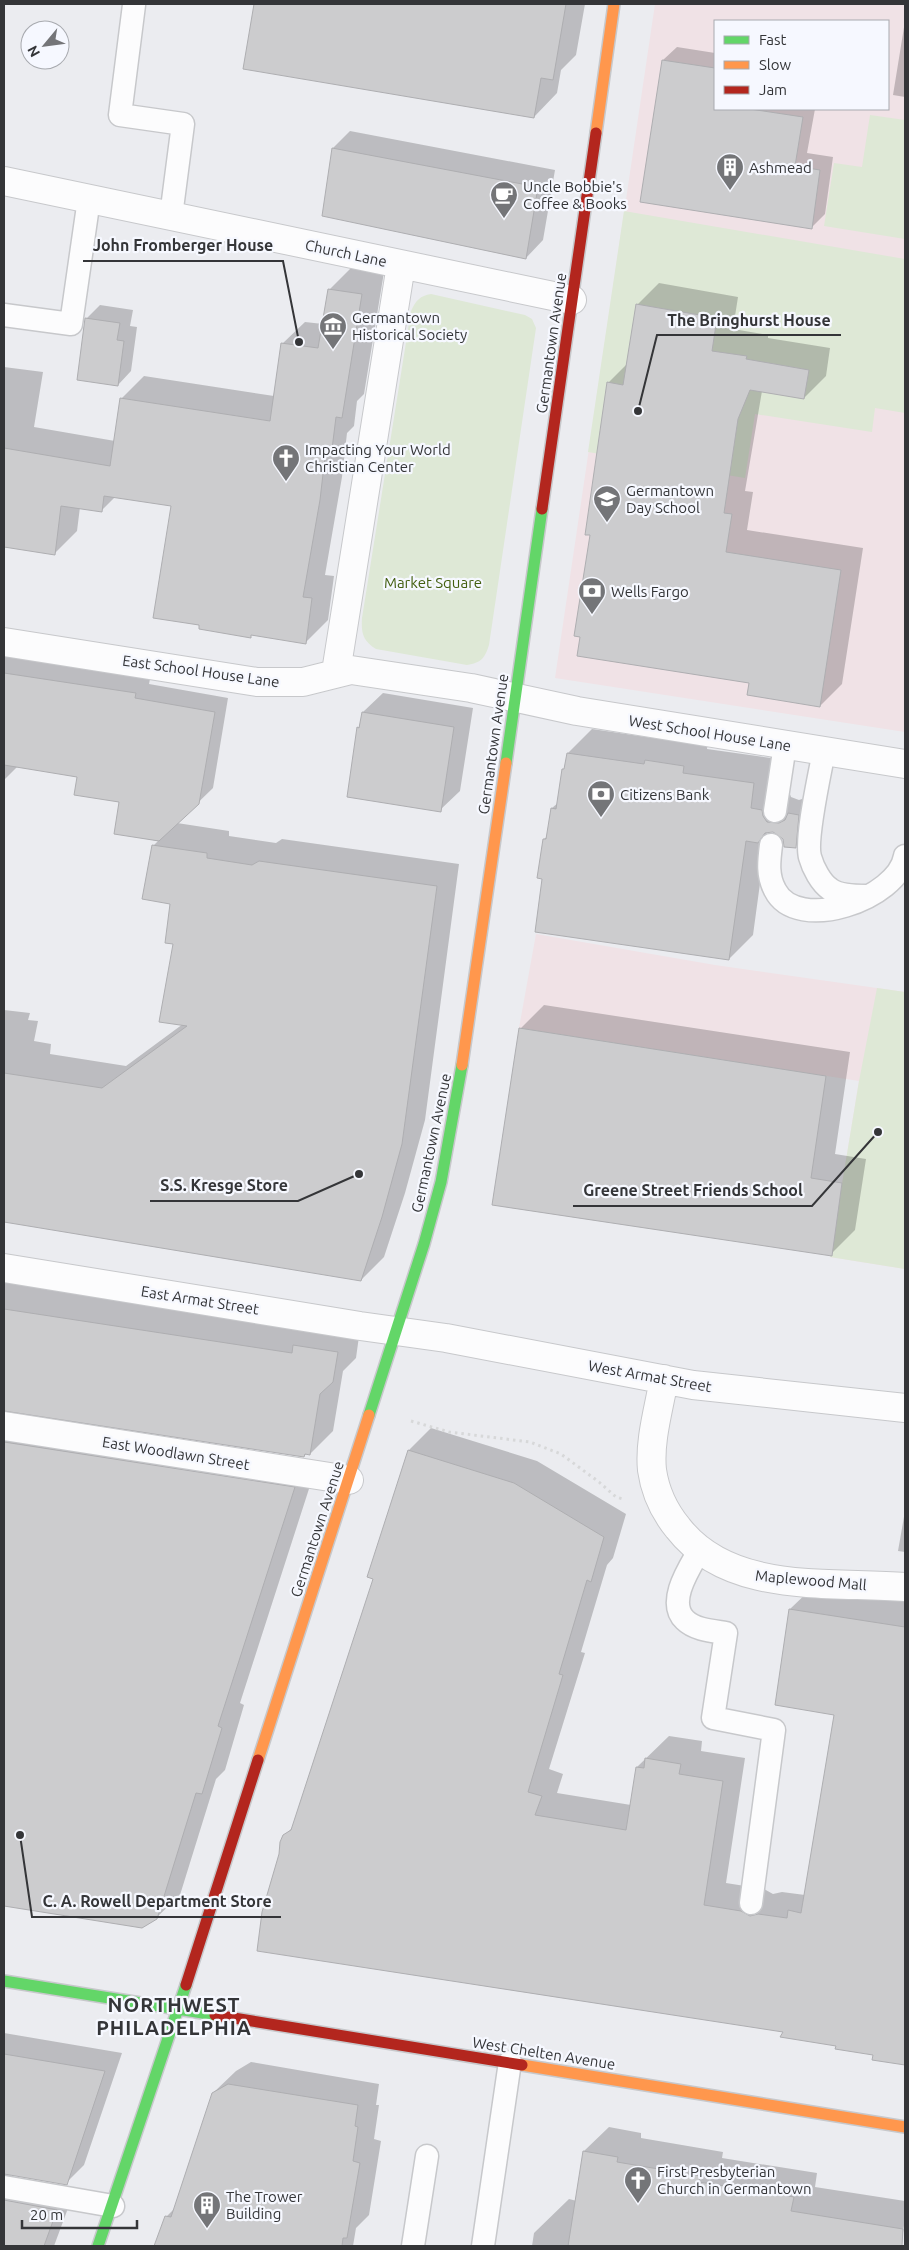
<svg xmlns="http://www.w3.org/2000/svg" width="909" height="2250" font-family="Ubuntu,sans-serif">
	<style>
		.education { fill: #f0e2e6; fill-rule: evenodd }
		.park { fill: #dee8d6 }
		.shadow { fill: #0003 }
		.building { fill: #ccccce; stroke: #aeaeb1 }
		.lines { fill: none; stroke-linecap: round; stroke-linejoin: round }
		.lane-casing { stroke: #c7c8cb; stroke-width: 25 }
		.street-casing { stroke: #c7c8cb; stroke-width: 30 }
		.fast-casing { stroke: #c7c8cb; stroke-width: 14 }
		.slow-casing { stroke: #c7c8cb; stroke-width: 14 }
		.jam-casing { stroke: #c7c8cb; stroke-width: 14 }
		.path { stroke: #d7d8d9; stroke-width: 3; stroke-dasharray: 2.5 4; stroke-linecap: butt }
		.lane { stroke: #fcfcfd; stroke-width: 22 }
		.street { stroke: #fcfcfd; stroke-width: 28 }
		.fast { stroke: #63d668; stroke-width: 11 }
		.slow { stroke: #ff974d; stroke-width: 11 }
		.jam { stroke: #b3261e; stroke-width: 11 }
		.labels { text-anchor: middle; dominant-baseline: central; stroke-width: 4.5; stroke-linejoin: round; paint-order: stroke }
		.poi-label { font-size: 15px; fill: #343538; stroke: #f6f8ff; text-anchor: start }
		.street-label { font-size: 15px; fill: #343538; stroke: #f6f8ff }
		.park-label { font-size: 15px; fill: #435f10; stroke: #f6f8ff }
		.district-label { font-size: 20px; font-weight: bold; letter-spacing: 1px; fill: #343538; stroke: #f6f8ff }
		.leader { fill: none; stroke: #343538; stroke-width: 2 }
		.callout-dot { fill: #343538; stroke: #f6f8ff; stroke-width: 2 }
		.callout-label { font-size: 16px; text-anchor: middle; font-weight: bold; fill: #343538; stroke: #f6f8ff; stroke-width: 4.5; stroke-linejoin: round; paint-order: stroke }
	</style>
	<rect width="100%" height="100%" fill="#ebecf0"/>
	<path class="education" d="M655 4H905V732L555 678ZM715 21H888V109H715Z
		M536 934 715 965 905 992V1269L830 1257 859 1081 519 1028Z"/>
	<path class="park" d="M870 115 905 120V239L824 226 834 163 862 167Z
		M624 211 905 259V413L875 408 872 432 755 414 745 478 588 452Z
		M431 294 525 315 532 319 536 328 489 645C485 658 481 663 467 665L376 649C363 641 361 633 362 618L411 311C416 300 420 296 431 294Z
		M877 988 905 992V1269L830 1257 859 1081Z"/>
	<path class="shadow" d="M256 4H585L576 55 561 70 557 93 534 117 245 68Z
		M905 21V97L893 95Z
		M677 47 715 53V109H815L807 153 833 157 825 214 812 227 663 60Z
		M350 131 555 170 543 240 526 258 333 148Z
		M352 267 384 272 364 394 357 401 354 426 347 433 342 477 325 575 334 576 328 620 305 643 253 634 250 636 201 624 173 505 115 497 102 510 80 507 77 531 54 554 4 545V367L43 372 34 427 115 441 121 399 144 376 274 396 282 344 305 322 323 324 330 289Z
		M659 283 738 297 733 329 768 335V338L830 348 826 376 804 398 762 391 745 491 753 492 747 530 863 548 842 684 820 706 750 682 581 636 608 383 627 364 637 305Z
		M100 305 133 310 130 326 137 327 131 371 118 385 86 319Z
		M4 656 150 679 149 684 228 698 213 788 177 823 229 831V836L276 843 282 839 459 864 425 1120 405 1193 384 1257 361 1280 4 1221V1010L30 1013 28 1020 38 1021 34 1041 51 1044 50 1054 126 1066 183 1024 172 903 153 846 158 841 115 833 120 801 78 776 18 766 4 780Z
		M383 693 473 708 460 791 440 810 358 728 361 724 363 712Z
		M592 729 667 740 671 737 708 742 707 749 778 759 791 797 799 800 805 798 820 823 795 847 773 831 767 832 753 935 729 959 543 878 544 839 548 836 552 808 559 802 568 753Z
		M544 1005 850 1052 835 1154 866 1159 855 1230 831 1254 520 1029Z
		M4 1282 310 1330 360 1329 356 1358 343 1371 333 1431 310 1454 307 1453 304 1456 14 1410 17 1415 317 1464 240 1703 244 1705 225 1770 216 1779 180 1895 156 1918 142 1927 4 1905Z
		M431 1428 537 1461 626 1514 613 1558 607 1565 581 1652 585 1653 549 1769 563 1774 557 1793 631 1805 637 1767 669 1736 702 1741 701 1751 745 1758 726 1883 764 1889 773 1894 782 1892 805 1895 835 1714 790 1609 813 1587 905 1601V2064L873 2059 874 2054 785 2031 258 1950 284 1836 294 1826 375 1578 409 1450Z
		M905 1511V1552L898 1551Z
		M4 2033 122 2053 84 2165 66 2183 8 2173 19 2182 74 2192 54 2246H4Z
		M251 2062 379 2084 376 2105H379L374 2139 381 2141 369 2215 356 2228 353 2246H156L166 2217 176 2207 213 2093 236 2071Z
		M609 2127 641 2133V2138L723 2152 722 2158 817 2173 815 2187 905 2201V2219L901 2246H532L534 2233 569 2199 577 2201 584 2151Z"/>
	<path class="building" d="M254 4H566L553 80 541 78 534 118 243 69Z
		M662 60 715 68V109H750L803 117 795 166 820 170 812 229 640 202Z
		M332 148 538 187 526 259 322 216Z
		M328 289 362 294 342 418 336 417 332 449 326 448 320 500 303 597 312 598 306 644 251 635V638L199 629V625L153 618 171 506 104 496 102 512 61 506 55 555 4 547V448L110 466 120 398 270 421 281 343 318 348Z
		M636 304 717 318 712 351 747 356 746 359 809 370 804 399 750 390 738 419 724 513 732 514 726 552 841 570 820 707 747 695 749 683 577 656 580 637 574 636 590 535H585L607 382 623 385Z
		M85 318 120 323 117 340 124 341 118 386 77 380Z
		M4 673 136 693 135 698 215 712 199 804 159 841 114 834 119 802 74 795 77 777 4 765Z
		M362 712 454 727 441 812 347 797 357 727 359 728Z
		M567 753 644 764 645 760 684 766 683 773 754 783 751 808 762 810 763 816 767 822 779 823 785 820 788 813 799 815 796 848 784 847 783 839 773 832 765 833 758 843 746 841 729 960 535 932 542 879 537 878 543 839H546L551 808 556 809 562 769H564Z
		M152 845 207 853V858L252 865 259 861 437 886 402 1144 382 1217 361 1281 4 1222V1073L102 1088 187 1026 159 1022 173 944 165 943 170 904 142 899Z
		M519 1028 826 1076 811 1178 842 1183 832 1256 492 1205Z
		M4 1309 292 1353 293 1345 338 1352 333 1382 320 1394 310 1455 305 1454 304 1457 4 1411Z
		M4 1442 295 1487 218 1726 222 1728 202 1794 196 1793 157 1919 142 1928 4 1906Z
		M408 1450 514 1483 604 1537 591 1582 587 1580 559 1674 563 1675 528 1792 542 1796 535 1815 626 1830 636 1767 644 1768 645 1758 681 1764 679 1774 723 1781 704 1905 741 1911 750 1916 758 1914 787 1918 788 1910 801 1913 834 1715 775 1705 789 1609 905 1627V2065L872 2060 873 2055 835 2049 836 2046 780 2037 783 2032 257 1951 262 1912 279 1854 280 1842 283 1835 291 1830 373 1579 367 1577Z
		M4 2054 105 2071 67 2185 4 2174Z
		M228 2084 358 2105 355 2126 358 2127 353 2161 360 2163 347 2238H343L342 2246H154L165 2216 171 2217 212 2093Z
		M583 2151 618 2157 617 2162 700 2176 699 2182 794 2197 791 2211 903 2229 902 2246H568Z
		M4 2200 57 2210 44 2246H4Z"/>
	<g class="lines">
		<g class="lane-casing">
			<path id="lane" d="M134 5 120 115 183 124 171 216
				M4 315 71 324 89 199
				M824 751C820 773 805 839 810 857 813 868 821 883 830 889 839 896 856 896 867 896
				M775 811 785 745
				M771 845C769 861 767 875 775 890 797 934 898 899 905 856
				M699 1551C690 1567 666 1602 685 1620 695 1630 713 1631 726 1633L713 1718 774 1730 751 1903
				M4 2187 113 2206
				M413 2246 427 2156
				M483 2246 510 2062"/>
		</g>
		<g class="street-casing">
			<path id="street" d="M4 181 572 300
				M4 642 257 682H303L351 670 471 688 577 711 905 764
				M336 672 401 265
				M4 1268 360 1326 446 1338 693 1385 905 1408
				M664 1379C659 1408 649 1441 652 1470 655 1491 664 1511 678 1528 730 1595 829 1581 905 1587
				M4 1426 349 1480"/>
		</g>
		<g class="fast-casing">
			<path id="fast" d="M506 763 542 509
				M369 1415 424 1244 441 1182 462 1065
				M4 1981 215 2015
				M98 2246 186 1985"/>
		</g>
		<g class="slow-casing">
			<path id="slow" d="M596 133 614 4
				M462 1065 506 763
				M258 1760 369 1415
				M522 2065 905 2127"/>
		</g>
		<g class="jam-casing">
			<path id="jam" d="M542 509 596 133
				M186 1985 258 1760
				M215 2015 522 2065"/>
		</g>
		<path class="path" d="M411 1421 449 1432 530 1442 561 1454 599 1482 616 1497 623 1499"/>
		<use href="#lane" class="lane"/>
		<use href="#street" class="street"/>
		<use href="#fast" class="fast"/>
		<use href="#slow" class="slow"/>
		<use href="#jam" class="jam"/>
	</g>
	<defs>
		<g id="building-pin" transform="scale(1.4375)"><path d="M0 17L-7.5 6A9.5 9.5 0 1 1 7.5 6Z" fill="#747578" stroke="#f6f8ff"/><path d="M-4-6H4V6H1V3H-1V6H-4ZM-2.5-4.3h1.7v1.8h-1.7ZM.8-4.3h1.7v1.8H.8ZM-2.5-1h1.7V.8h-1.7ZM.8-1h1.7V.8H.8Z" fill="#fff"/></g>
		<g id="cafe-pin" transform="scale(1.4375)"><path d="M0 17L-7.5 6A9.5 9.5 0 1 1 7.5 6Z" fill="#747578" stroke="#f6f8ff"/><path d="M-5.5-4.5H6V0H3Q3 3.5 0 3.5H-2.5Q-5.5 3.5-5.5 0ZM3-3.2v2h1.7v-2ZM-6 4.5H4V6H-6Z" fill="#fff"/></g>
		<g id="museum-pin" transform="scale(1.4375)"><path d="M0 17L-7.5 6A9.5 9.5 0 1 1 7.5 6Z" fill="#747578" stroke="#f6f8ff"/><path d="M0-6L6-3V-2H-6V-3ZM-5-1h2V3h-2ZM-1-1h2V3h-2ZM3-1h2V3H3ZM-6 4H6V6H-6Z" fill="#fff"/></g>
		<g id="church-pin" transform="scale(1.4375)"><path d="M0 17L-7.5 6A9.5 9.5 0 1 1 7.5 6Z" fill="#747578" stroke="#f6f8ff"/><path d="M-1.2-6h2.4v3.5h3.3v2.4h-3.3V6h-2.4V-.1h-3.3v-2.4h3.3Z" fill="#fff"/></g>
		<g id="school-pin" transform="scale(1.4375)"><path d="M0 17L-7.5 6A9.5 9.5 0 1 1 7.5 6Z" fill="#747578" stroke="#f6f8ff"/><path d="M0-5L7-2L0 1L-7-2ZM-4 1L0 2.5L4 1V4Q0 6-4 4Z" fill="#fff"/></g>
		<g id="bank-pin" transform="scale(1.4375)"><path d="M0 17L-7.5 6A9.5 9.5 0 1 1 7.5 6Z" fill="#747578" stroke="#f6f8ff"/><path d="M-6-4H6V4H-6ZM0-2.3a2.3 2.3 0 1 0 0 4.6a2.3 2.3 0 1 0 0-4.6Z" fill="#fff"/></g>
	</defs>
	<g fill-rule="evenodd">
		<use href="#building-pin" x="730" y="167"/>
		<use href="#cafe-pin" x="504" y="195"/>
		<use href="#museum-pin" x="333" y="326"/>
		<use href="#church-pin" x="286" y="458"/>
		<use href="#school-pin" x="607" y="499"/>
		<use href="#bank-pin" x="592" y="591"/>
		<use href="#bank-pin" x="601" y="794"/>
		<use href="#church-pin" x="638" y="2180"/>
		<use href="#building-pin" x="207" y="2205"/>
	</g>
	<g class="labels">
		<g class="poi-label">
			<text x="749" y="167">Ashmead</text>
			<text x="523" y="186">Uncle Bobbie's<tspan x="523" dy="17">Coffee &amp; Books</tspan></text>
			<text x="352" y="317">Germantown<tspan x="352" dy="17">Historical Society</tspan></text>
			<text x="305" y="449">Impacting Your World<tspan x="305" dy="17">Christian Center</tspan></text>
			<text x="626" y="490">Germantown<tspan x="626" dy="17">Day School</tspan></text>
			<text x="611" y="591">Wells Fargo</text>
			<text x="620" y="794">Citizens Bank</text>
			<text x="657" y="2171">First Presbyterian<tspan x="657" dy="17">Church in Germantown</tspan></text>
			<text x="226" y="2196">The Trower<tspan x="226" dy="17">Building</tspan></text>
		</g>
		<g class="street-label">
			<text transform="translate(346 253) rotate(12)">Church Lane</text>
			<text transform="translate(551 343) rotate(-82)">Germantown Avenue</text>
			<text transform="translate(201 671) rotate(8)">East School House Lane</text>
			<text transform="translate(710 733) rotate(9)">West School House Lane</text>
			<text transform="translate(493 744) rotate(-82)">Germantown Avenue</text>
			<text transform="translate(431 1143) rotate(-78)">Germantown Avenue</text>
			<text transform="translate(200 1300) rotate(9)">East Armat Street</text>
			<text transform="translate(650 1376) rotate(10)">West Armat Street</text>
			<text transform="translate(176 1453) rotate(9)">East Woodlawn Street</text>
			<text transform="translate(317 1529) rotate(-72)">Germantown Avenue</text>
			<text transform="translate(811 1580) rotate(5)">Maplewood Mall</text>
			<text transform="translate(544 2053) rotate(9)">West Chelten Avenue</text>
		</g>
		<g class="park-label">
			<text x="433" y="582">Market Square</text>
		</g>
		<g class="district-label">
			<text x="174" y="2004">NORTHWEST<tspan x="174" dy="23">PHILADELPHIA</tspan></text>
		</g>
	</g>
	<path class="leader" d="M299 342L283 261H83M638 411L657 335H841M359 1174L298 1201H150M878 1132L812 1206H573M20 1835L32 1917H281"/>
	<g class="callout-dot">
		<circle cx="299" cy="342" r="5"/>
		<circle cx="638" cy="411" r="5"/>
		<circle cx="359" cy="1174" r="5"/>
		<circle cx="878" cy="1132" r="5"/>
		<circle cx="20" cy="1835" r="5"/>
	</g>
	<g class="callout-label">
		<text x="183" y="251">John Fromberger House</text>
		<text x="749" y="326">The Bringhurst House</text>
		<text x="224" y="1191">S.S. Kresge Store</text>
		<text x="693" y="1196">Greene Street Friends School</text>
		<text x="157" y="1907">C. A. Rowell Department Store</text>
	</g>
	<rect width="909" height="2250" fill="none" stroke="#343538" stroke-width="10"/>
	<rect x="714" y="20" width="175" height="90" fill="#f6f8ff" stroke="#a8aaaf"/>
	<rect x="724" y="36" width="25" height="8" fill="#63d668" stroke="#a8aaaf"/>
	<text x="759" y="45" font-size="15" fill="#343538">Fast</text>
	<rect x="724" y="61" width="25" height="8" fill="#ff974d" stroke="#a8aaaf"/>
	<text x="759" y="70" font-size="15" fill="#343538">Slow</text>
	<rect x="724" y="86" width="25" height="8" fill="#b3261e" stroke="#a8aaaf"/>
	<text x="759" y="95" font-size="15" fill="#343538">Jam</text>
	<g transform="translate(45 45) rotate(241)"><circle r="24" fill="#f6f8ff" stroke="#a8aaaf"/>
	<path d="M0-4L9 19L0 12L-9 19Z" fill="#747578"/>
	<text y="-8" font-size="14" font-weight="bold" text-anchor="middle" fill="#343538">N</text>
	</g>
	<path d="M22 2220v8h115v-8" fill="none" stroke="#343538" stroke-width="2.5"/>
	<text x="30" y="2220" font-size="15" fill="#343538" stroke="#f6f8ff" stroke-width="4" paint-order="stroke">20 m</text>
</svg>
